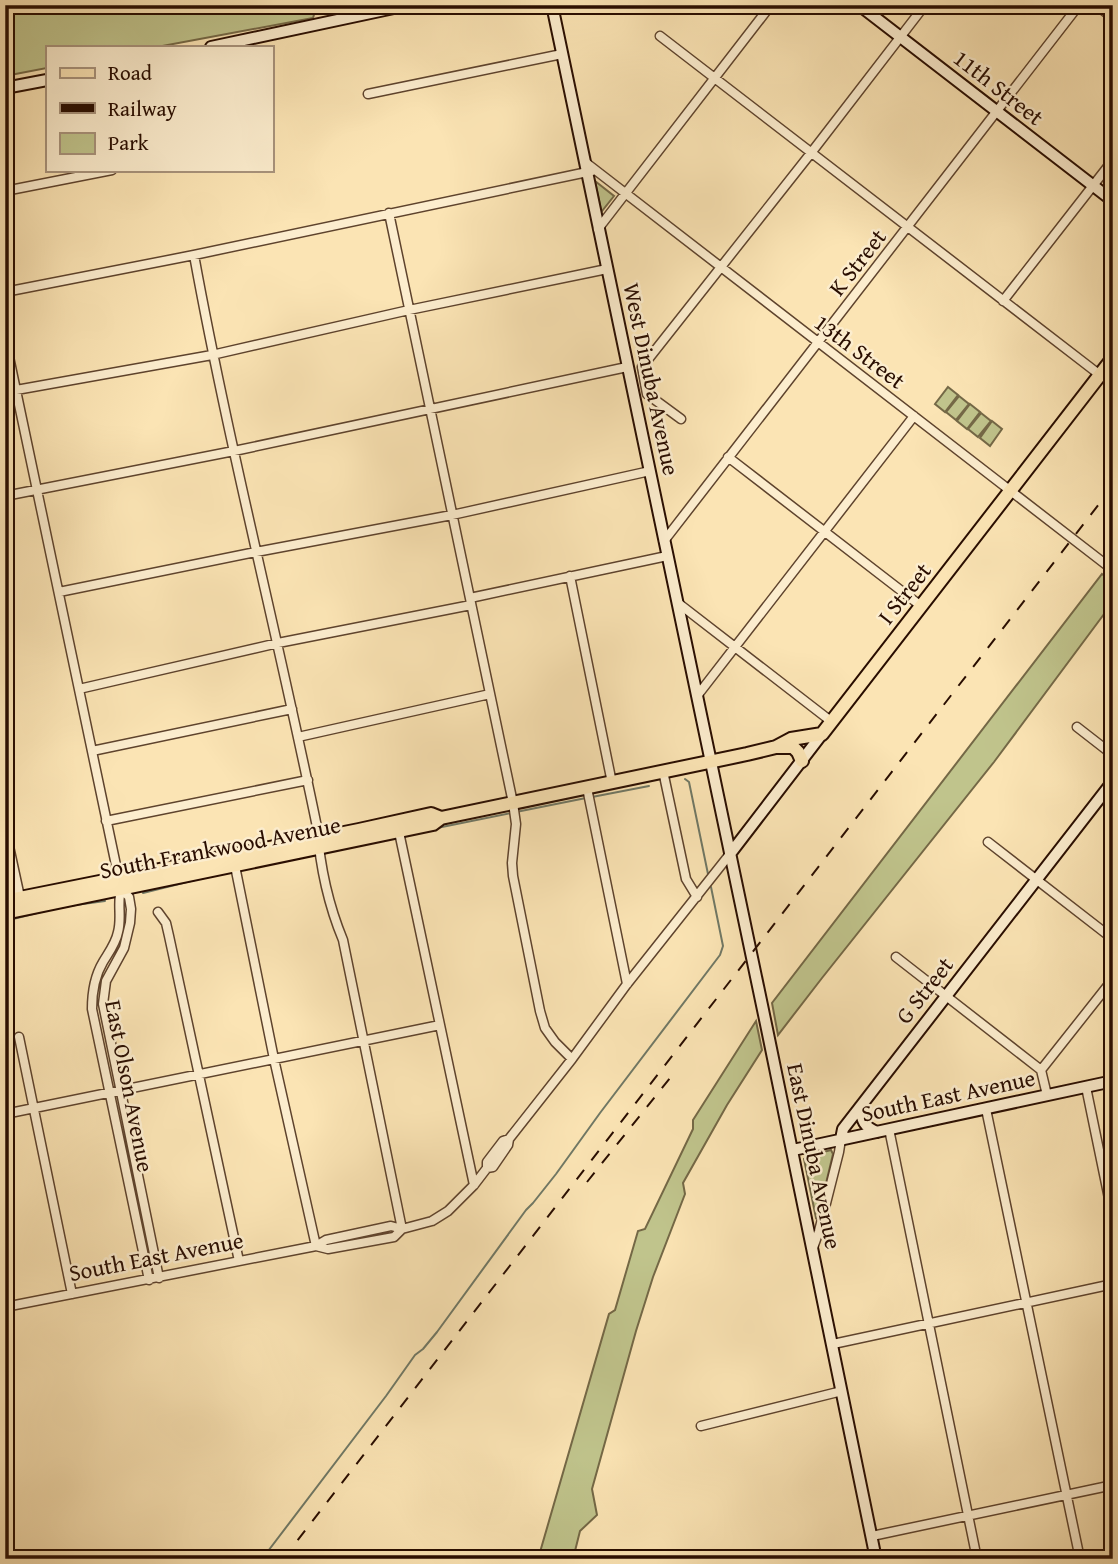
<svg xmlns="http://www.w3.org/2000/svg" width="1118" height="1564" font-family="'Gentium Book Plus',serif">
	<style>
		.green { fill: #c0c48c; stroke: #746846; stroke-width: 2 }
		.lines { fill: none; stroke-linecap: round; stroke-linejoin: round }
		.stream { stroke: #707865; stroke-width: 2 }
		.street-casing { stroke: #5e432d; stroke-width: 11 }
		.secondary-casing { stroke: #290d00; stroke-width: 14 }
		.primary-casing { stroke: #290d00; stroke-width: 16 }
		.street { stroke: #fcedce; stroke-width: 8 }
		.secondary { stroke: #fcedce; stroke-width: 10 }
		.primary { stroke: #fbe4b4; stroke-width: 12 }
		.rail { stroke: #290d00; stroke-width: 2; stroke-dasharray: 12 12; stroke-linecap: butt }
		.labels { text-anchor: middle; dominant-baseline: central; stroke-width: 5; stroke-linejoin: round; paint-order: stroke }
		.street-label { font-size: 23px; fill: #290d00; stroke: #fcedce }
	</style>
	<rect width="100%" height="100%" fill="#fbe4b4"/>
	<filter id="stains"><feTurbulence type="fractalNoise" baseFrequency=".00286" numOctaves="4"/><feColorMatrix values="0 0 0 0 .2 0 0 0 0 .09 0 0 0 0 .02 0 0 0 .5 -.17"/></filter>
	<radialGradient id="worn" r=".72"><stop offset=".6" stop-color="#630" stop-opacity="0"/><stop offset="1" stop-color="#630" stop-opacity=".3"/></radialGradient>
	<path class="green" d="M5 5H317L313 18 157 47H47V68L5 76Z
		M595 181 614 196 602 211 601 210Z
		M948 387 958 395 945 412 935 404Z
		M959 396 969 404 956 420 946 412Z
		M970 404 980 412 967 429 957 421Z
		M981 413 991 421 978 437 968 429Z
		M992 421 1002 429 990 446 980 438Z
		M1102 574 1113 582V602L994 762 822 978 778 1035 772 1003Z
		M756 1021 762 1050 727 1105 683 1183 685 1194 653 1277 636 1331 592 1489 597 1515 580 1531 573 1559H538L609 1314 615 1310 638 1231 645 1229 693 1129V1120Z
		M831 1150 833 1154 818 1217 816 1218 804 1159 808 1156Z"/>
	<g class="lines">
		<path class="stream" d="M685 779 689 782 708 874
			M592 797 649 786
			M516 812 586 798
			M437 828 511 813
			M143 893 195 880
			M61 907 105 901
			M5 921 45 911
			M262 1559 386 1396 415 1355 423 1349 437 1332 526 1210 533 1203 556 1174 600 1113 720 955 723 946 711 887"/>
		<g class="street-casing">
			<path id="street" d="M1096 5 1113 18
				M660 36 1100 375
				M368 94 562 54
				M585 162 1113 570
				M5 191 112 170
				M389 213 513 803 516 824 512 863 513 876 540 1011 545 1028 555 1042 572 1059
				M598 229 771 5
				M194 255C229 447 278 636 317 827 320 866 328 904 343 940L402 1229
				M5 292 194 255 592 171
				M1003 301 1113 160
				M5 338 121 889C117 903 122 918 118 932 116 943 109 952 103 962 94 977 92 992 92 1009L149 1280
				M5 392 212 355 409 310 607 269
				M681 419 647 394 642 367 811 153 925 5
				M728 457 921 606
				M5 496 234 451 627 367
				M664 541 1079 5
				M570 576 612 783
				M59 592 256 552 452 515 650 471
				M470 598 667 556
				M678 603 832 722
				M79 689 278 643 471 605
				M697 696 914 416
				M1077 727 1113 755
				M298 737 490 694
				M92 751 292 709
				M663 771 686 879 697 897
				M587 788 627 984
				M106 821 308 780
				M5 828 20 897
				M399 832 474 1185
				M988 842 1113 939
				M235 866 274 1059 316 1246
				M121 889 129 897 131 909 130 923 124 948 106 981 103 1004 159 1278
				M158 912 166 923 169 936 239 1261
				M896 957 1041 1070 1047 1095
				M19 1037 72 1294
				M1041 1070 1113 979
				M1086 1087 1113 1218
				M986 1109 1080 1559
				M5 1114 440 1025
				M889 1129 977 1559
				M487 1168 493 1167 508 1145 509 1139 572 1059 627 984 730 854
				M316 1246 328 1249 394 1237 402 1229 432 1221 448 1211 474 1185 487 1168V1162L503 1141 509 1139
				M813 1248 819 1231 839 1152 841 1139
				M5 1307 316 1246 326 1240 391 1226 402 1229
				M833 1344 1113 1284
				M701 1426 842 1391
				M872 1536 1113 1485"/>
		</g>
		<g class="secondary-casing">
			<path id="secondary" d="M552 5 767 1029 876 1559
				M859 5 1113 201
				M211 47 408 5
				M5 88 47 80
				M730 854 822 734
				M860 1107C862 1121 864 1127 877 1132
				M841 1139 843 1129 1113 781
				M793 1150 1113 1081"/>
		</g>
		<g class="primary-casing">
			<path id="primary" d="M776 747H793L798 752 802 761
				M5 901 359 830 431 814 441 818
				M5 913 433 824 441 818 747 754 776 747 791 739 822 734 1113 358"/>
		</g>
		<use href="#street" class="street"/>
		<use href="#secondary" class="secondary"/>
		<use href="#primary" class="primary"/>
		<path class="rail" d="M587 1182 674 1073
			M283 1559 1113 486"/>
	</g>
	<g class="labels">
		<g class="street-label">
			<text transform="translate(999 87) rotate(38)">11th Street</text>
			<text transform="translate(857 262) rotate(-52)">K Street</text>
			<text transform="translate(860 351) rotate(37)">13th Street</text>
			<text transform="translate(652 379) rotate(78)">West Dinuba Avenue</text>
			<text transform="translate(904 593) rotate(-52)">I Street</text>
			<text transform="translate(220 847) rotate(-11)">South Frankwood Avenue</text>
			<text transform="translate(924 990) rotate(-52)">G Street</text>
			<text transform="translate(130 1086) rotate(79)">East Olson Avenue</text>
			<text transform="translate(948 1095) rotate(-12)">South East Avenue</text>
			<text transform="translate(815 1156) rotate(78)">East Dinuba Avenue</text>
			<text transform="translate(156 1256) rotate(-11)">South East Avenue</text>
		</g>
	</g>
	<rect width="1118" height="1564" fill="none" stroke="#fbe4b4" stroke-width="28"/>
	<rect x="7" y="7" width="1104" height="1550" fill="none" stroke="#290d00" stroke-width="3.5"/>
	<rect x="14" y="14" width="1090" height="1536" fill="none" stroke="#290d00" stroke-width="2"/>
	<rect x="46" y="46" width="228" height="126" fill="#fcedce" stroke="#a8937c" stroke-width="2"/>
	<rect x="60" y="68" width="35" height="10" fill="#fbe4b4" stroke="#a8937c" stroke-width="2"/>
	<text x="108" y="80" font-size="21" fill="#290d00">Road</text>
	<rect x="60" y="103" width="35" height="10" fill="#290d00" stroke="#a8937c" stroke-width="2"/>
	<text x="108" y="116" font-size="21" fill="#290d00">Railway</text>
	<rect x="60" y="133" width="35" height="21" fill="#c0c48c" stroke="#a8937c" stroke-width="2"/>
	<text x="108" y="150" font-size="21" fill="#290d00">Park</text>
	<rect width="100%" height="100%" filter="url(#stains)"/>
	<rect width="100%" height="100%" fill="url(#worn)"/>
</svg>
